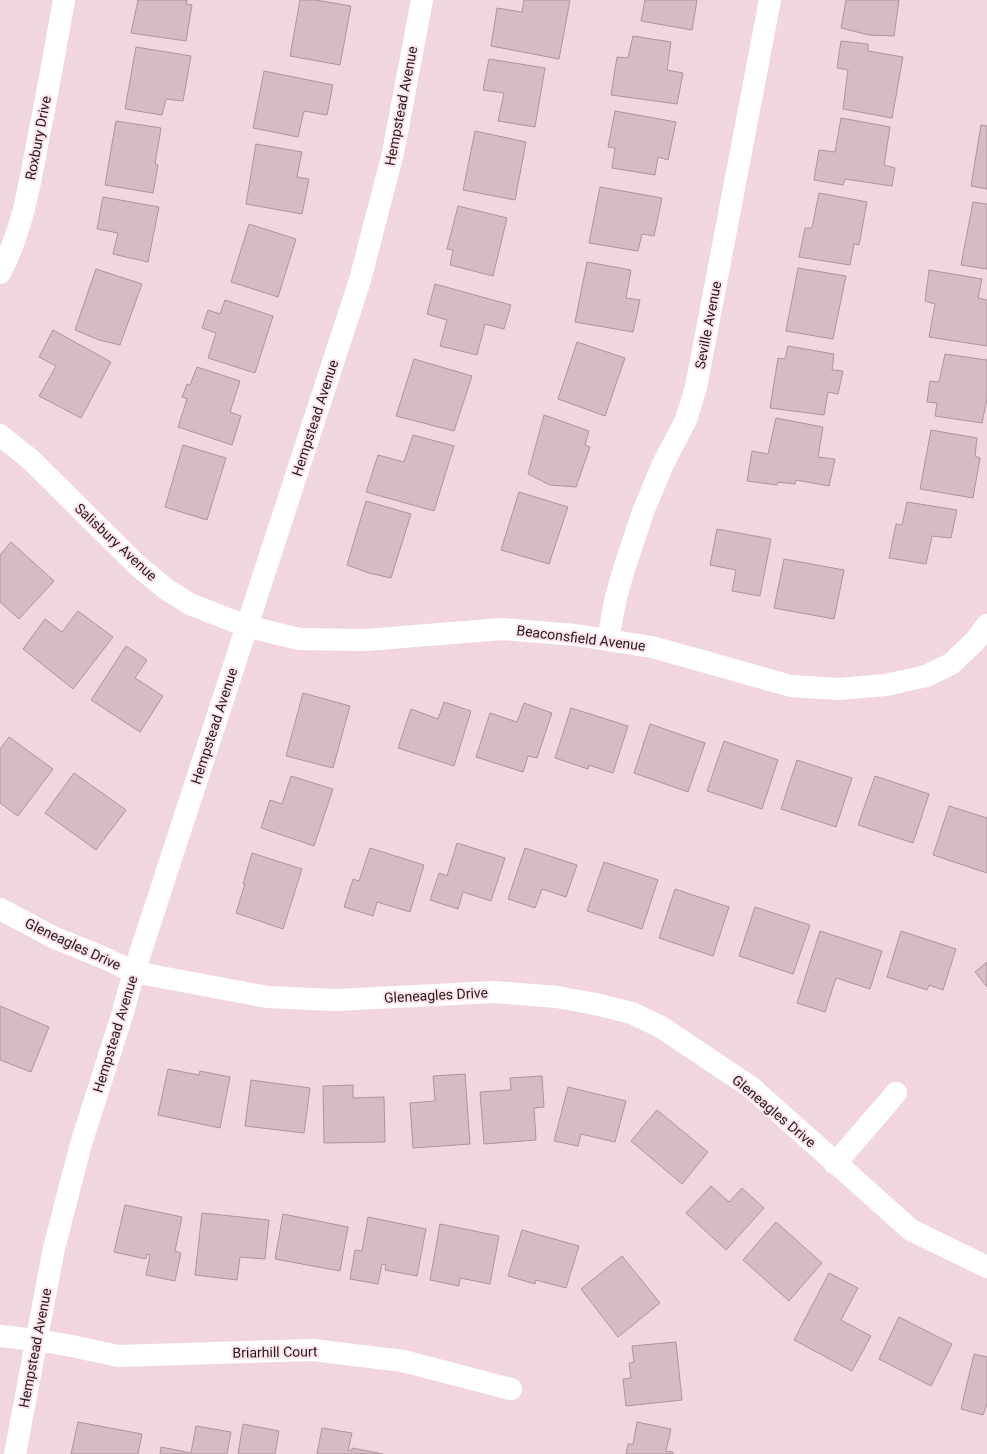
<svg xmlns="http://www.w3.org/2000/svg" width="987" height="1454" font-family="Roboto,sans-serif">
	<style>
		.building { fill: #d6bcc2; stroke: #ad949a }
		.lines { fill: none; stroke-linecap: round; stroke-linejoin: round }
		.street { stroke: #fff; stroke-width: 22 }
		.labels { text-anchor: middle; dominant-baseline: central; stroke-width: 4; stroke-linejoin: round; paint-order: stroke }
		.street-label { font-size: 14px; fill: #22191b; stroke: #ffe4ea }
	</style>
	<rect width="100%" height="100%" fill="#f1d7dd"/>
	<path class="building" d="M138 0H187L186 4 192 5 186 41 131 33Z
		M300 0H316L351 6 340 65 290 56Z
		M524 0H570L559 59 491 46 497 8 522 12Z
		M645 0H697L692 30 641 21Z
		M846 0H899L894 36 869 35 841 28Z
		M633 36 671 42 667 70 683 73 677 104 611 95 617 57 628 58Z
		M841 41 868 44V51L903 57 892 118 843 109 848 70 837 68Z
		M136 47 191 56 183 101 166 99 162 115 125 109Z
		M489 59 545 68 535 127 498 121 504 93 483 90Z
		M264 71 333 85 327 115 304 111 298 137 253 128Z
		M615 111 676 122 668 160 658 157 655 175 612 168 615 148 608 147Z
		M841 118 890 127 884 165 895 168 892 186 845 179 843 185 814 180 819 150 835 152Z
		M116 121 161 128 155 164 158 165 153 193 105 185Z
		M981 125 987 126V189L971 186Z
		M475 131 526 142 515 200 463 190Z
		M256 144 302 152 297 177 309 179 302 214 246 204Z
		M600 187 662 198 654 236 642 234 638 251 589 243Z
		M819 193 867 202 859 245 854 244 850 265 799 257 805 228H812Z
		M103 197 159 207 148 262 113 254 118 233 97 229Z
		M973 202 987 204V269L961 265Z
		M458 206 507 218 493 276 450 265 453 250 447 249Z
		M249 224 296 239 278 297 231 282Z
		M587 262 631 270 626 298 640 300 633 332 575 322Z
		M798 268 846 276 833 339 786 331Z
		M96 269 142 284 120 345 99 340 75 330Z
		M929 270 982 279 978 298 987 300V346L929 337 935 304 925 301Z
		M435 284 511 305 504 329 485 324 477 355 440 346 447 320 427 314Z
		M225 300 273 316 255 373 208 358 216 333 202 328 208 310 220 314Z
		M53 330 111 362 81 418 39 396 56 366 39 357Z
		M577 342 625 358 605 416 558 399Z
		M788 346 834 354 832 370 843 371 838 394 828 392 824 415 770 408 778 358 785 359Z
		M945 354 987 360V399L982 423 935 416 937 403 927 402 930 381 939 382Z
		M414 359 472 376 454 431 396 416Z
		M197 367 240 381 230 412 241 416 232 445 178 427 187 399 182 397 187 384 190 385Z
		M544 415 589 431 585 445 590 447 576 487 550 485 528 474Z
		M776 418 823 427 818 457 835 459 829 486 796 480 795 484 778 482 777 485 747 481 752 451 768 454Z
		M931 430 977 438 975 456 980 458 973 498 920 489Z
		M413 435 454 446 434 511 366 492 378 455 404 462Z
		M183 445 226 458 207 520 165 507Z
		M519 492 568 507 549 564 501 550Z
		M366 501 411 514 391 578 369 573 347 565Z
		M907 502 957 510 951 538 932 536 926 564 889 558 896 524 902 525Z
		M717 529 771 539 760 596 732 591 736 570 710 565Z
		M11 542 54 581 19 619 0 602V555Z
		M784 559 844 570 834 619 774 608Z
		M78 611 113 637 73 689 23 649 45 619 62 632Z
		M126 646 147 660 135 678 163 696 140 732 91 700Z
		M303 693 350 706 333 768 286 756Z
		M444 702 471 711 454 766 398 748 411 709 438 719Z
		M524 703 552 713 537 758 528 756 523 772 476 757 490 713 517 722Z
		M571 708 628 726 613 773 589 765 588 769 555 758Z
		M650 724 705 743 688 792 634 773Z
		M9 737 53 769 18 816 0 803V749Z
		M724 741 778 760 762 809 707 791Z
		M797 760 852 778 836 827 781 809Z
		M74 773 126 810 96 850 45 813Z
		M291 776 333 789 314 846 261 828 270 800 282 804Z
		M875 776 929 794 913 843 858 825Z
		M949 806 987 818V873L933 855Z
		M457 843 505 858 491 901 463 892 458 909 430 900 439 873 447 876Z
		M370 848 424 865 410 912 377 902 373 916 344 907 353 879 359 881Z
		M525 848 577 865 566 897 542 889 535 908 508 899Z
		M252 853 302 869 283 929 236 913 245 884H243Z
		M604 862 658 880 642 929 587 911Z
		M675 889 729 907 713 956 659 938Z
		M755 907 810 925 793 974 739 956Z
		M820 931 882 951 870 989 836 978 825 1012 797 1003Z
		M901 931 956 949 943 990 929 985 927 990 887 977Z
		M987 962V987L975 972Z
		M0 1006 49 1027 31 1072 0 1060Z
		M168 1069 199 1075 200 1071 230 1077 220 1128 158 1115Z
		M465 1074 470 1144 413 1148 410 1103 435 1101 433 1076Z
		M542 1076 544 1107 534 1108 536 1140 484 1144 480 1092 511 1090 510 1078Z
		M251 1080 310 1088 304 1133 245 1126Z
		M353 1085V1098L384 1097 385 1142 324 1143 323 1086Z
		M568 1087 626 1101 615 1142 581 1134 578 1146 554 1141Z
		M657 1110 708 1152 682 1184 631 1141Z
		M711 1186 729 1202 742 1188 764 1208 726 1250 686 1213Z
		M125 1205 182 1217 175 1251 181 1253 175 1281 146 1275 150 1255 147 1254 146 1259 114 1252Z
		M202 1213 269 1220 265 1259 240 1257 237 1280 195 1275Z
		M283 1214 348 1227 340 1271 275 1259Z
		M368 1217 426 1229 417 1276 385 1270 386 1265 382 1264 378 1284 350 1279 355 1250 362 1251Z
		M776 1222 822 1263 789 1301 743 1260Z
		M440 1224 499 1236 490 1284 460 1278 459 1286 430 1280Z
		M522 1230 579 1246 566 1288 536 1280 535 1284 508 1276Z
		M622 1256 660 1303 618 1337 581 1289Z
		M829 1273 858 1288 841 1320 871 1336 852 1371 794 1340Z
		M899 1317 952 1344 931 1386 879 1359Z
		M676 1342 682 1400 626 1406 623 1379 631 1378 629 1363 634 1362 632 1346Z
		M974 1354 987 1357V1404L983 1415 961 1409Z
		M78 1422 142 1434 138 1454H71Z
		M637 1422 671 1429 666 1451 673 1452V1454H626L628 1444H633Z
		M243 1424 279 1431 275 1454H238Z
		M196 1426 231 1432 227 1454H160L161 1447 191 1453Z
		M322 1428 352 1433 348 1450 352 1451V1448L383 1454H317Z"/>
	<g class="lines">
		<path class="street" d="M0 273C23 230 30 182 39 135 48 90 56 45 64 0
			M0 435 30 459 137 565 166 589 190 604 246 626 299 639 366 640 502 629 576 635 652 647 791 686 839 689 886 685 926 676 951 664 975 641 987 625
			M608 639 616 597 625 566 643 512 663 464 686 420 696 387 770 0
			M0 909 55 938 102 957 134 972 267 997 336 1000 494 992 557 997 595 1004 632 1013 661 1027 752 1088 911 1230 987 1267
			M835 1164 896 1093
			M0 1336 37 1340 72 1346 118 1356 312 1350 403 1361 511 1389
			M15 1454 54 1248 81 1144 123 1012 134 972 360 280 393 153 422 0"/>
	</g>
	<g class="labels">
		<g class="street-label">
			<text transform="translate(401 106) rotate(-79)">Hempstead Avenue</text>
			<text transform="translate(38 138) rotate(-79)">Roxbury Drive</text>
			<text transform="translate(708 325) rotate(-79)">Seville Avenue</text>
			<text transform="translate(315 418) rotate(-72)">Hempstead Avenue</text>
			<text transform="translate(116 542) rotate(43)">Salisbury Avenue</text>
			<text transform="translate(581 638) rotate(7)">Beaconsfield Avenue</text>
			<text transform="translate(214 726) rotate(-72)">Hempstead Avenue</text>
			<text transform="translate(73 944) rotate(25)">Gleneagles Drive</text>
			<text transform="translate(436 995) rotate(-3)">Gleneagles Drive</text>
			<text transform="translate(115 1034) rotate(-73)">Hempstead Avenue</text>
			<text transform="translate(774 1111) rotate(40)">Gleneagles Drive</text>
			<text transform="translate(35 1348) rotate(-79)">Hempstead Avenue</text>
			<text transform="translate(275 1352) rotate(-1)">Briarhill Court</text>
		</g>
	</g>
</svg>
